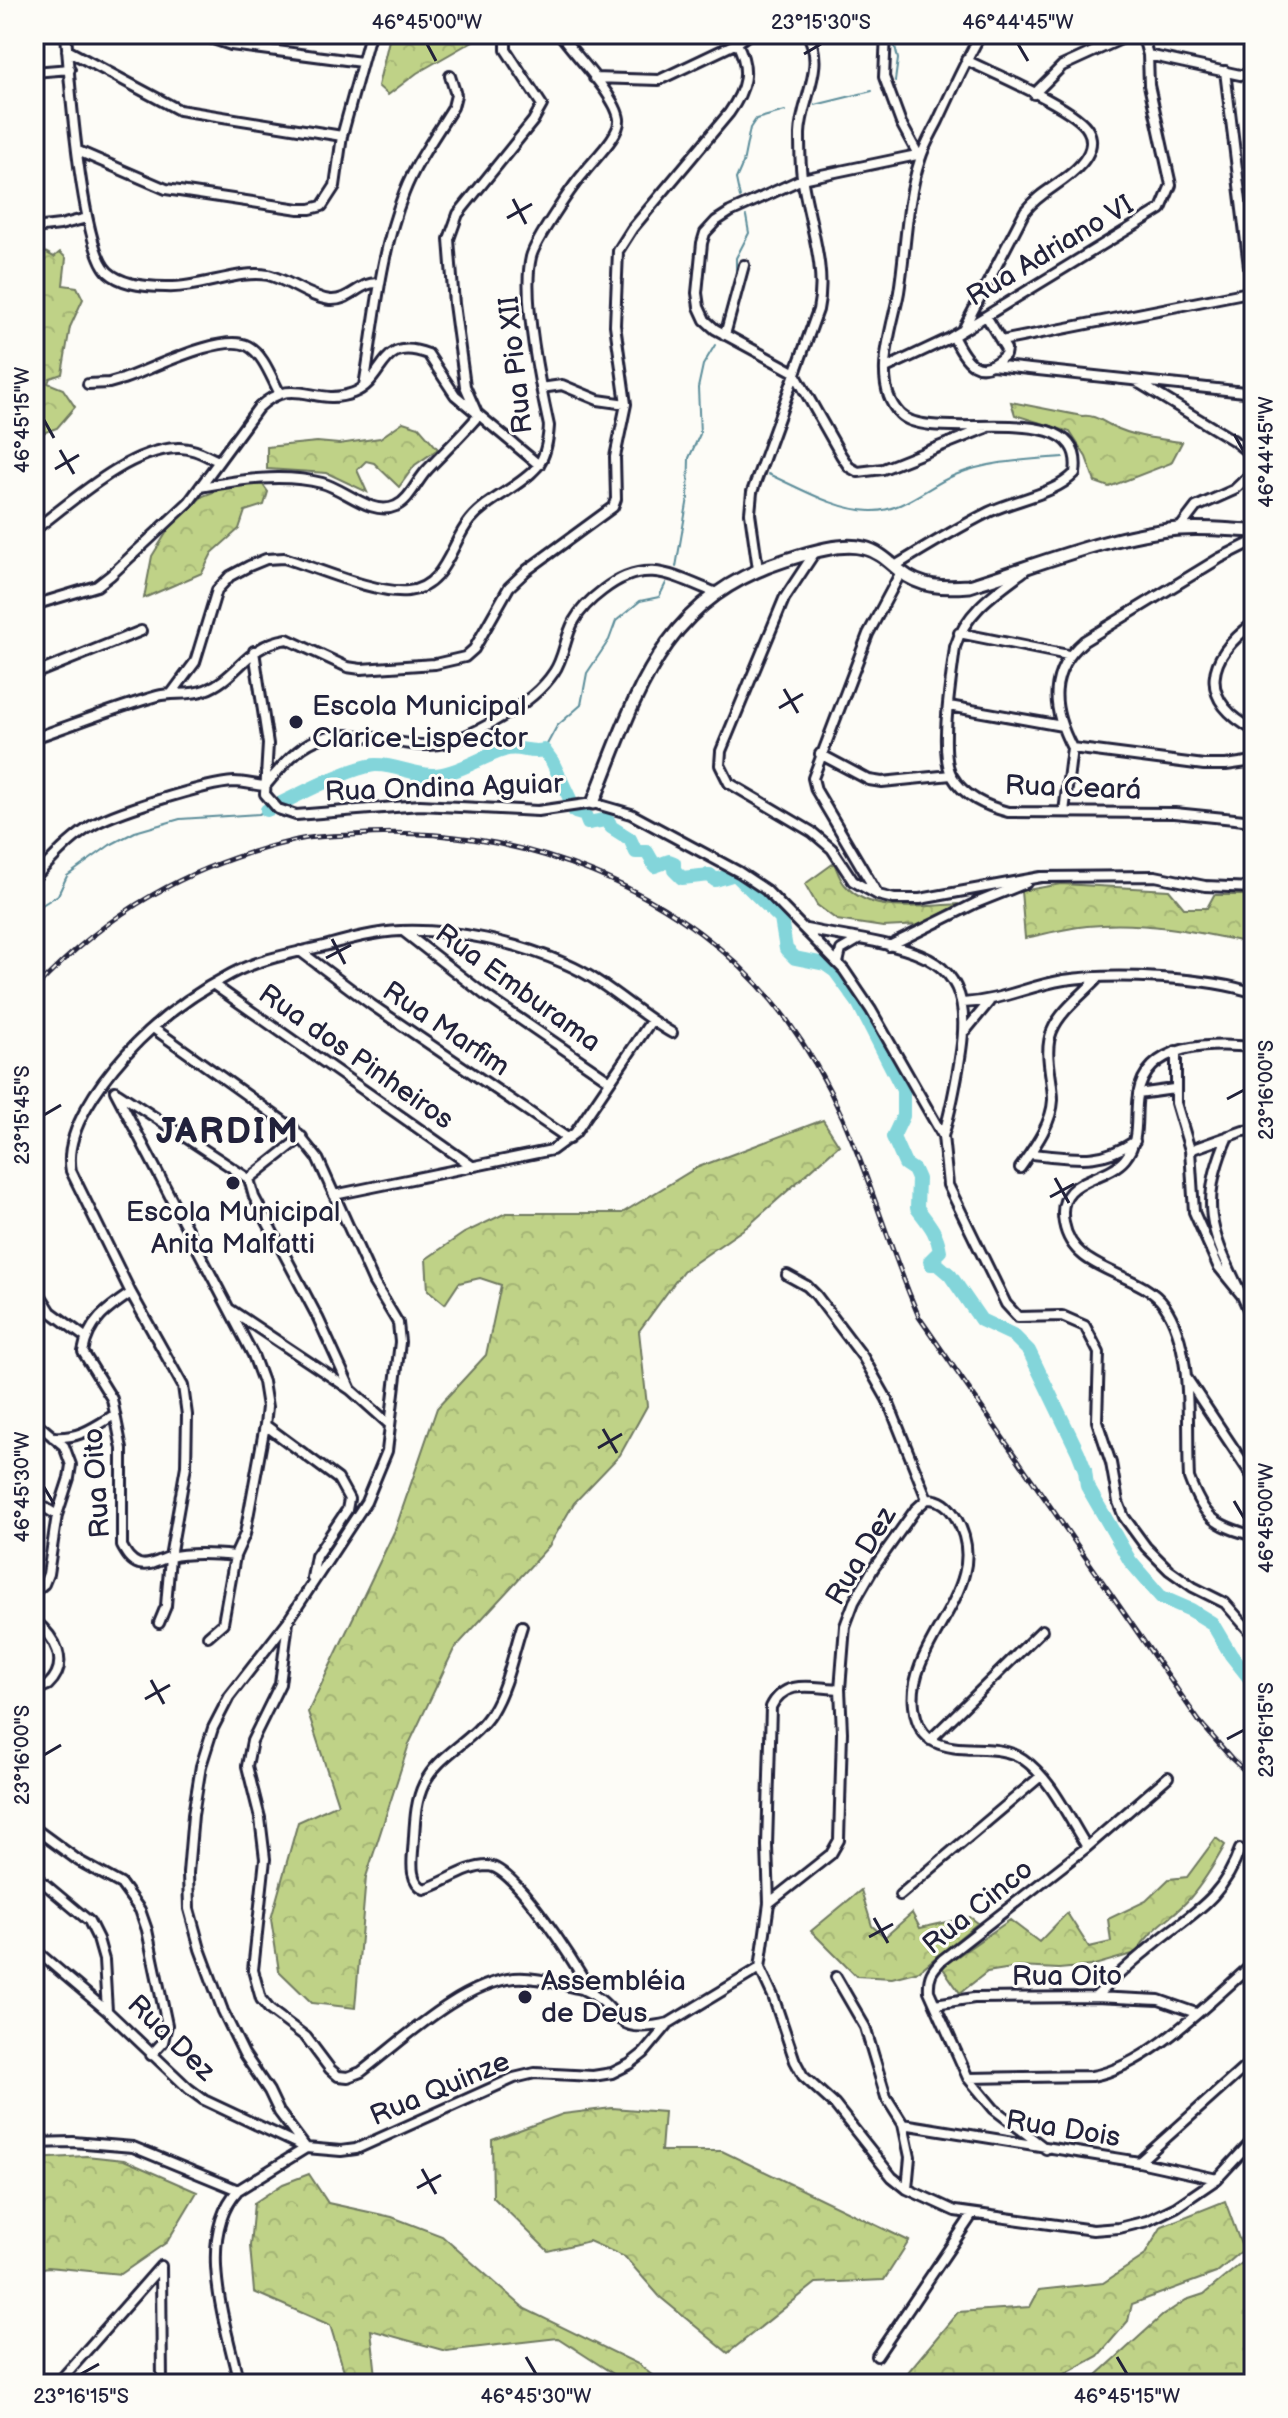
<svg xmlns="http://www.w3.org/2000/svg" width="1288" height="2418" font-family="'Balsamiq Sans',sans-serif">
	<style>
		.forest { fill: url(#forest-crowns); stroke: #707a61; stroke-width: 2 }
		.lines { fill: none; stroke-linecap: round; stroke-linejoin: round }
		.stream { stroke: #5c8d9a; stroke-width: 2 }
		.river { stroke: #83d5da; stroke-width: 14 }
		.street-casing { stroke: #22223b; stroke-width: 14 }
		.secondary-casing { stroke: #22223b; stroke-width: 17 }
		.street { stroke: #fdfcf7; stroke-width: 8 }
		.secondary { stroke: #fdfcf7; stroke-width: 11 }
		.rail-casing { stroke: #22223b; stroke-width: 5 }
		.rail { stroke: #fdfcf7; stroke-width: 2; stroke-dasharray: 6; stroke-linecap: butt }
		.ticks { fill: none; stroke: #22223b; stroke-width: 3 }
		.poi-dot { fill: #22223b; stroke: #fdfcf7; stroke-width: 3 }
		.labels { text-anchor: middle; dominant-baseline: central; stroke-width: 6; stroke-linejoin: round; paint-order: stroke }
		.street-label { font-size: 28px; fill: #22223b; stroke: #fdfcf7 }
		.poi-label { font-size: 28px; fill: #22223b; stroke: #fdfcf7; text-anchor: start }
		.district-label { font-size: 36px; font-weight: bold; letter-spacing: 2px; fill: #22223b; stroke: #fdfcf7 }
		.neatline { fill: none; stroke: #22223b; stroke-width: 3 }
		.ticks-label { font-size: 20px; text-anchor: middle; fill: #22223b }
	</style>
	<defs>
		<pattern id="forest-crowns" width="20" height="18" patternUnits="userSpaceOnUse" patternTransform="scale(2)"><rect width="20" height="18" fill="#bfd287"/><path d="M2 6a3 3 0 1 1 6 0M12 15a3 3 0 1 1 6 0" fill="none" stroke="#a4b475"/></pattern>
	</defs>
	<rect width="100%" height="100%" fill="#fdfcf7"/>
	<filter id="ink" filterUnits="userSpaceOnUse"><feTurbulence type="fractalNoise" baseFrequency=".0125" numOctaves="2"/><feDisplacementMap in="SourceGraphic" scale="16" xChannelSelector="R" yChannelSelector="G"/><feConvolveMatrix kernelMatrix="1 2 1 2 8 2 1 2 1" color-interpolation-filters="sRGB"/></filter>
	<g filter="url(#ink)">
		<path class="forest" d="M400 34H485L417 73 388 95 378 86 389 40Z
			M34 246 54 257 60 252 66 258 63 285 77 287 83 299 70 327 62 374 50 378 48 383 63 389 75 407 57 428 34 436Z
			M1011 402 1082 416C1093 414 1102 421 1112 426 1134 437 1158 439 1182 442L1171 463 1109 487 1095 482 1086 457 1070 432 1015 415Z
			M403 422 419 427 438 449 415 465 399 487 374 463 366 461 357 470 367 492 327 473 267 469V447L317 442 339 444 380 438Z
			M247 484 263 485 268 492 264 505 245 511 239 529 212 553 202 573 144 598 152 556 173 522 203 496 226 487Z
			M834 863C837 870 840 880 845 885 871 915 923 906 959 904L922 925 883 927 837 920 817 905 805 884Z
			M1061 884 1169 890 1184 908H1207L1214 895H1254V944C1198 932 1144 920 1087 926 1066 928 1045 934 1025 938L1021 891Z
			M823 1120 839 1145 748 1226 683 1271 639 1331 647 1406 620 1455 574 1503 549 1546 454 1649 409 1744 366 1877 355 2008 312 2003 279 1971 271 1919 298 1822 338 1804 308 1712 395 1530 437 1408 486 1355 501 1285 480 1278 459 1283 445 1304 428 1290 426 1259 464 1233 506 1213H622L696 1168Z
			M1216 1838 1225 1845C1215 1863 1203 1883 1190 1898 1171 1920 1153 1925 1136 1953L1091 1966 1059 1969 1018 1967 987 1972 960 1993 942 1967 1010 1920 1039 1942 1067 1913 1089 1947 1111 1942 1108 1919 1146 1901 1169 1879 1187 1877Z
			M861 1890 872 1926 885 1937 912 1913 920 1928 970 1917 978 1923 919 1971 892 1978 856 1976 811 1931Z
			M612 2108 664 2112 661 2151H722L909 2241 884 2280 816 2283 728 2353 660 2297 625 2257 589 2241 548 2251 493 2197 492 2140 563 2114Z
			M86 2156 124 2160 197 2192 167 2242 121 2274 48 2267 34 2270V2159Z
			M309 2174 328 2203 392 2217 442 2236 525 2309 638 2364 663 2384H629L558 2338 446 2351 371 2330 376 2376 348 2384 330 2325 254 2292 250 2246 254 2203 283 2184Z
			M1225 2201 1243 2250 1216 2273 1132 2304 1128 2321 1098 2356 1047 2384H898L958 2312 1030 2307 1039 2290 1103 2283 1144 2256 1162 2226Z
			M1254 2253V2384H1087L1162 2316 1186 2300 1204 2294Z"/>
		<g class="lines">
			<path class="stream" d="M895 81 898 59 895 46 898 34
				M815 105 872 91
				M740 198 736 179 743 163 750 128 756 119 785 111
				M723 322 736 275V258L749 233 746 216
				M768 474C800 488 836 510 871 511 902 512 928 486 955 475 990 461 1026 460 1063 457
				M676 567 688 498 689 458 700 434 698 388 703 365 715 345
				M544 750 557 726 581 705 587 673 609 640 616 621 640 601 659 597 666 583
				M34 910 58 895 67 876 110 845 135 832 180 819 259 814 267 810"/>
			<path class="river" d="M267 810C293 798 350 767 375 765 395 764 415 776 435 775 459 773 481 757 504 750 518 745 530 754 544 750L552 761 570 799
				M575 812 585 815 588 823 605 820 609 822 611 827 630 839 636 852H647L655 866 669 861 674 863V870L682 878 710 875 715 880 735 874 781 919 786 949 795 958 825 964 835 971 859 1004 903 1090V1116L893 1137 905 1164 914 1170 918 1179 917 1208C928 1223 937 1232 940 1251L930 1261 931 1264H937L950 1275 981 1320 1013 1335 1029 1351 1078 1452 1085 1470 1087 1486 1130 1561 1161 1597 1191 1610 1212 1623 1231 1655 1254 1684"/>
			<g class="street-casing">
				<path id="street" d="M66 34C69 76 81 247 108 272 122 285 148 287 166 287 198 289 240 269 268 275 289 280 308 297 330 300 350 302 362 279 380 284
					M198 34 231 45 361 62
					M886 34 884 77 901 123 920 158
					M67 50 179 110 342 136
					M1148 55 1254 78
					M1225 71 1252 291
					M34 72 70 69
					M594 78 659 80 737 43 749 34
					M1034 94 1062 66 1132 34
					M78 151 166 189 299 209H310L322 206 335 186 342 136 370 34
					M917 155 802 179 730 212 716 221 705 233 702 243 697 293 699 307 705 320 715 329 794 372 841 455 849 467 858 472 883 469 986 428
					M34 228 60 225 87 218
					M964 328 1025 211C1040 191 1065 183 1081 164 1089 155 1095 142 1088 130 1077 108 992 73 966 60
					M725 335 744 265
					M953 336C966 362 978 381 1005 355L1006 349 986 316
					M1001 341 1254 291
					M992 365 1254 393
					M886 368 950 338 1161 209 1171 185 1149 85 1148 55 1142 34
					M1139 383 1233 440 1254 457
					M88 384 109 383 123 379C150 370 223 332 248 346 263 354 271 377 279 392
					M364 386C375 322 380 253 404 193 416 162 436 135 453 107L456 95 450 76
					M541 388 562 385 598 400 626 404
					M476 411 465 386 454 304 449 239 458 214 533 121 542 105 506 50V34
					M200 487C240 480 282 473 322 483 345 489 372 517 396 506 410 500 417 480 428 469 445 451 462 435 478 416
					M1180 528 1196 507 1234 490 1254 471
					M34 530C73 501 127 450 177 448 192 447 205 455 218 461
					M1254 541 1220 558 1084 641C1048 672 1051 708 1072 748L1204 765H1226L1254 761
					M815 552 784 599 721 751 720 765 729 783 812 832 832 849 853 881 878 895 894 899H920L1041 877 1155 876 1205 886 1254 888
					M895 566C926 547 957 528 989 512 1016 499 1054 495 1075 473 1087 393 932 447 900 414 870 384 893 326 899 292 906 248 906 202 920 160 924 146 932 133 938 121 952 91 965 62 981 34
					M758 569 750 513 752 492 818 310C827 269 810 225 803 183 800 168 800 150 800 134 801 100 827 65 807 34
					M1024 571C996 592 966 611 955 647 952 675 938 753 952 776 964 797 986 806 1008 812L1175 813 1254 821
					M34 605 97 586 111 575 189 502 258 408C295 373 314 408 353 393 387 380 378 335 428 354L455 395 539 465
					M1254 623C1206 658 1197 699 1254 730
					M959 633 1068 655
					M254 651 268 744 265 794 278 809 296 815 420 805 538 811 593 803 631 814 739 872 766 890 844 970 871 1010 943 1136 948 1185 1006 1304 1018 1317 1062 1316 1085 1326 1099 1353 1097 1421 1111 1463 1118 1502 1124 1517 1146 1547 1169 1570 1193 1587 1225 1603 1254 1636
					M34 674 141 631
					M172 693 195 662 217 590 230 576 249 566 266 559 284 558C317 568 375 594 408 591 446 587 450 544 470 520 488 498 519 488 537 467 546 456 548 440 549 426 540 385 522 296 531 257 535 241 571 188 583 174 592 161 621 135 619 119 616 96 574 54 560 34
					M949 706 1062 726
					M34 738C75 724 115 708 157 696 172 692 190 696 205 690 237 679 246 645 287 639L347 667 361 669 435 664 465 657 474 649 509 587 527 570 613 507 616 499 615 457 626 404 615 325 618 251 632 229 729 113C746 89 751 70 737 43
					M820 754 869 780 882 782 951 775
					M266 785C305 738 320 728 381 739 397 742 413 746 430 745 453 744 478 731 498 719 518 708 541 692 554 672 564 658 565 637 574 621 581 608 591 599 603 590 645 557 672 575 716 593
					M1064 812 1072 748
					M34 878C51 860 68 841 88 828 109 813 208 783 234 782 244 782 255 785 265 786
					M878 895 816 790 813 778 868 634 901 572
					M806 929C842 937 887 941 920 955 972 976 966 1025 958 1070 954 1093 950 1114 943 1136
					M403 931 485 995 609 1080
					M889 946 976 903 1026 883
					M300 951 372 1005 569 1139
					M838 963 841 950 858 940
					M214 985 472 1166
					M963 1003C1001 1001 1028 986 1064 980 1112 973 1210 977 1254 993
					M153 1028 294 1129 318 1159 374 1283 398 1323 400 1342 387 1451 366 1502 288 1621 229 1697 213 1728 201 1766 193 1815 188 1873 189 1909 200 1949 223 2011 244 2054 269 2091 279 2112 306 2148
					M966 1030 989 1002
					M1254 1047C1211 1043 1147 1042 1138 1095 1134 1118 1141 1139 1125 1159 1105 1183 1055 1176 1064 1223 1073 1274 1139 1270 1164 1305 1195 1349 1186 1426 1189 1478 1204 1518 1214 1525 1254 1536
					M1176 1051V1103L1190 1150 1194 1212 1218 1266 1244 1298
					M115 1091 253 1355 263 1382 267 1407 265 1425 245 1534 235 1556 223 1623 208 1636
					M118 1093 249 1179 254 1197 318 1318 351 1390
					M1138 1094 1174 1089
					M1228 1136C1190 1220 1223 1247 1254 1323
					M1190 1150 1243 1131 1254 1130
					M1030 1154C1072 1157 1098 1166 1135 1141
					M1020 1168C1033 1149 1052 1124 1053 1100 1053 1078 1043 1053 1052 1031 1060 1011 1083 994 1097 979
					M249 1179 302 1137
					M334 1195 552 1150 575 1133 651 1021
					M787 1275 807 1286 816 1295 863 1357 887 1399 927 1499
					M34 1285 51 1312 85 1337
					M131 1293C107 1309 88 1322 83 1352L112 1399 122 1449V1546C126 1553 130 1561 139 1564 151 1567 160 1559 170 1557 190 1552 215 1554 235 1556
					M231 1310 351 1390 388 1423
					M1186 1377 1254 1479
					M34 1421 64 1446 71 1465 69 1478 57 1515 48 1574 44 1584 34 1592
					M265 1425 338 1479 349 1499 347 1510 316 1556 312 1578
					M53 1437C79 1439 93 1428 114 1415
					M927 1499C941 1499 949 1506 956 1518 997 1586 906 1641 914 1706 921 1771 988 1735 1023 1759 1051 1778 1069 1819 1087 1847
					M34 1501 57 1515
					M34 1620C55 1637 71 1663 48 1685L43 1687 34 1683
					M288 1622 280 1684 252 1741 247 1766 260 1818 265 1859 253 1970 261 1999 270 2010 306 2037 330 2069 338 2076 348 2077 361 2072C403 2040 460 1984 514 1978 536 1976 561 1985 582 1989 626 2008 607 2037 669 2023
					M159 1623 166 1606 170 1557 186 1466 187 1415 183 1386 131 1293 71 1171C63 1132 101 1082 126 1054 155 1022 193 994 231 974 259 959 294 953 324 946 350 939 375 932 401 931 456 929 516 942 566 964 606 981 635 1012 672 1033
					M522 1626C513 1654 507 1687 491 1713 474 1741 438 1754 424 1784 414 1804 415 1829 413 1851 412 1864 410 1882 424 1889 446 1883 465 1866 488 1866 516 1867 577 1967 592 1993
					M930 1740 1042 1630
					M34 1828 79 1861 121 1884 140 1910 147 1930 167 2025 163 2042 151 2055
					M34 1875 89 1921 98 1939 104 1960 107 2011 189 2089 204 2100 306 2148 341 2151 356 2149 514 2078 535 2073 593 2076 612 2073 630 2064 644 2053 669 2023 760 1968
					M900 1895 1041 1776
					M769 1903 831 1854 839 1840 842 1732 840 1689 845 1626 854 1602 873 1569 915 1510 927 1499
					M34 1949 107 2011
					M760 1968 773 1996 795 2061 803 2076 835 2105 892 2177 907 2189 955 2211 1093 2230 1119 2228 1147 2221 1176 2207 1217 2179 1254 2139
					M760 1968 769 1903 767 1846 771 1707C785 1678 813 1688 840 1689
					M836 1977 865 2027 886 2097 903 2124 910 2157 907 2189
					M1095 1997C1112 1981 1128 1965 1146 1951 1187 1915 1221 1904 1240 1849
					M935 2004 974 1998 1095 1997 1159 2000 1196 2013
					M968 2078 1092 2076C1149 2066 1210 2001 1254 1963
					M903 2124 1139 2162 1217 2179
					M34 2143 73 2142 133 2147 238 2190
					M1046 2149 994 2109 968 2078 929 1991C928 1976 932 1970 942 1960L1087 1847 1168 1777
					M1139 2162 1254 2059
					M161 2266 162 2384
					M877 2356 972 2215
					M60 2384 64 2376 161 2266
					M239 2384C227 2328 194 2238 238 2190L306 2148"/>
			</g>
			<g class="secondary-casing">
				<path id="secondary" d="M593 803C637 693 662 599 786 560 808 553 841 542 864 548 878 551 889 562 900 571 921 588 944 588 969 586 1035 566 1112 534 1179 529 1204 527 1230 530 1254 531"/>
			</g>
			<use href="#street" class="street"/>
			<use href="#secondary" class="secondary"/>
			<g class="rail-casing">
				<path id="rail" d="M34 990C108 911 191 864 297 840 314 836 333 836 351 835 513 821 689 887 787 1020 856 1115 874 1213 919 1317L1199 1721 1232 1759 1254 1779"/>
			</g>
			<use href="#rail" class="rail"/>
		</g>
	</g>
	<path class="ticks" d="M427 44 436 61M1018 44 1028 61M804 54 821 44M513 199 526 224M507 218 532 204M44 420 54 438M1234 434 1244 452M60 450 74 474M55 469 79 455M784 689 798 713M779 708 803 694M332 939 345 964M326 958 351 945M1227 1099 1244 1090M44 1115 61 1105M1055 1178 1069 1203M1050 1197 1074 1184M603 1429 617 1453M598 1448 622 1434M44 1487 54 1504M1234 1501 1244 1518M151 1680 164 1704M145 1699 170 1685M1227 1739 1244 1730M44 1755 61 1745M874 1918 888 1943M869 1937 893 1924M422 2169 436 2194M417 2188 441 2175M526 2357 536 2374M1117 2357 1127 2374M81 2374 99 2364"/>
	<g class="poi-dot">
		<circle cx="296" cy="722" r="8"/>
		<circle cx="233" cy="1183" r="8"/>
		<circle cx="525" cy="1997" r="8"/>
	</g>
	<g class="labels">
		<g class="street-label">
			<text transform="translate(1050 251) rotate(-31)">Rua Adriano VI</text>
			<text transform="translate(516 365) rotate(-96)">Rua Pio XII</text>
			<text transform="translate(444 788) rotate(-2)">Rua Ondina Aguiar</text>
			<text transform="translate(1073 788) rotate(2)">Rua Ceará</text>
			<text transform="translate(518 988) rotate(36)">Rua Emburama</text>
			<text transform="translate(446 1029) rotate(34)">Rua Marfim</text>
			<text transform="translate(356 1057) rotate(35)">Rua dos Pinheiros</text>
			<text transform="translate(97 1483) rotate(-94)">Rua Oito</text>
			<text transform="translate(861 1556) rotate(-59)">Rua Dez</text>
			<text transform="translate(978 1907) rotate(-39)">Rua Cinco</text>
			<text x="1067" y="1976">Rua Oito</text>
			<text transform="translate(171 2038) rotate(44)">Rua Dez</text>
			<text transform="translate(440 2089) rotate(-23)">Rua Quinze</text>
			<text transform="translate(1063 2129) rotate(9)">Rua Dois</text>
		</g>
		<g class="poi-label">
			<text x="312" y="706">Escola Municipal<tspan x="312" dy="32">Clarice Lispector</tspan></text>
			<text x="233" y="1212" text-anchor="middle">Escola Municipal<tspan x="233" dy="32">Anita Malfatti</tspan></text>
			<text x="541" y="1981">Assembléia<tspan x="541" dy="32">de Deus</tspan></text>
		</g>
		<g class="district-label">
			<text x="228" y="1132">JARDIM</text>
		</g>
	</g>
	<rect width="1288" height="2418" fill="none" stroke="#fdfcf7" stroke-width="88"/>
	<rect x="44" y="44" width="1200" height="2330" class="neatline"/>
	<g class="ticks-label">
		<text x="427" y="29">46°45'00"W</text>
		<text x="821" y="29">23°15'30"S</text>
		<text x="1018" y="29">46°44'45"W</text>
		<text transform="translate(22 420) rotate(-90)" y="7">46°45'15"W</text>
		<text transform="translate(1266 452) rotate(-90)" y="7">46°44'45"W</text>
		<text transform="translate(1266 1090) rotate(-90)" y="7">23°16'00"S</text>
		<text transform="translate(22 1115) rotate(-90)" y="7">23°15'45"S</text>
		<text transform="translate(22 1487) rotate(-90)" y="7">46°45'30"W</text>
		<text transform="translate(1266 1518) rotate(-90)" y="7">46°45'00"W</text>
		<text transform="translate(1266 1730) rotate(-90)" y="7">23°16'15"S</text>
		<text transform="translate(22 1755) rotate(-90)" y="7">23°16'00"S</text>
		<text x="81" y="2403">23°16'15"S</text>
		<text x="536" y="2403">46°45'30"W</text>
		<text x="1127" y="2403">46°45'15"W</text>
	</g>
</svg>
